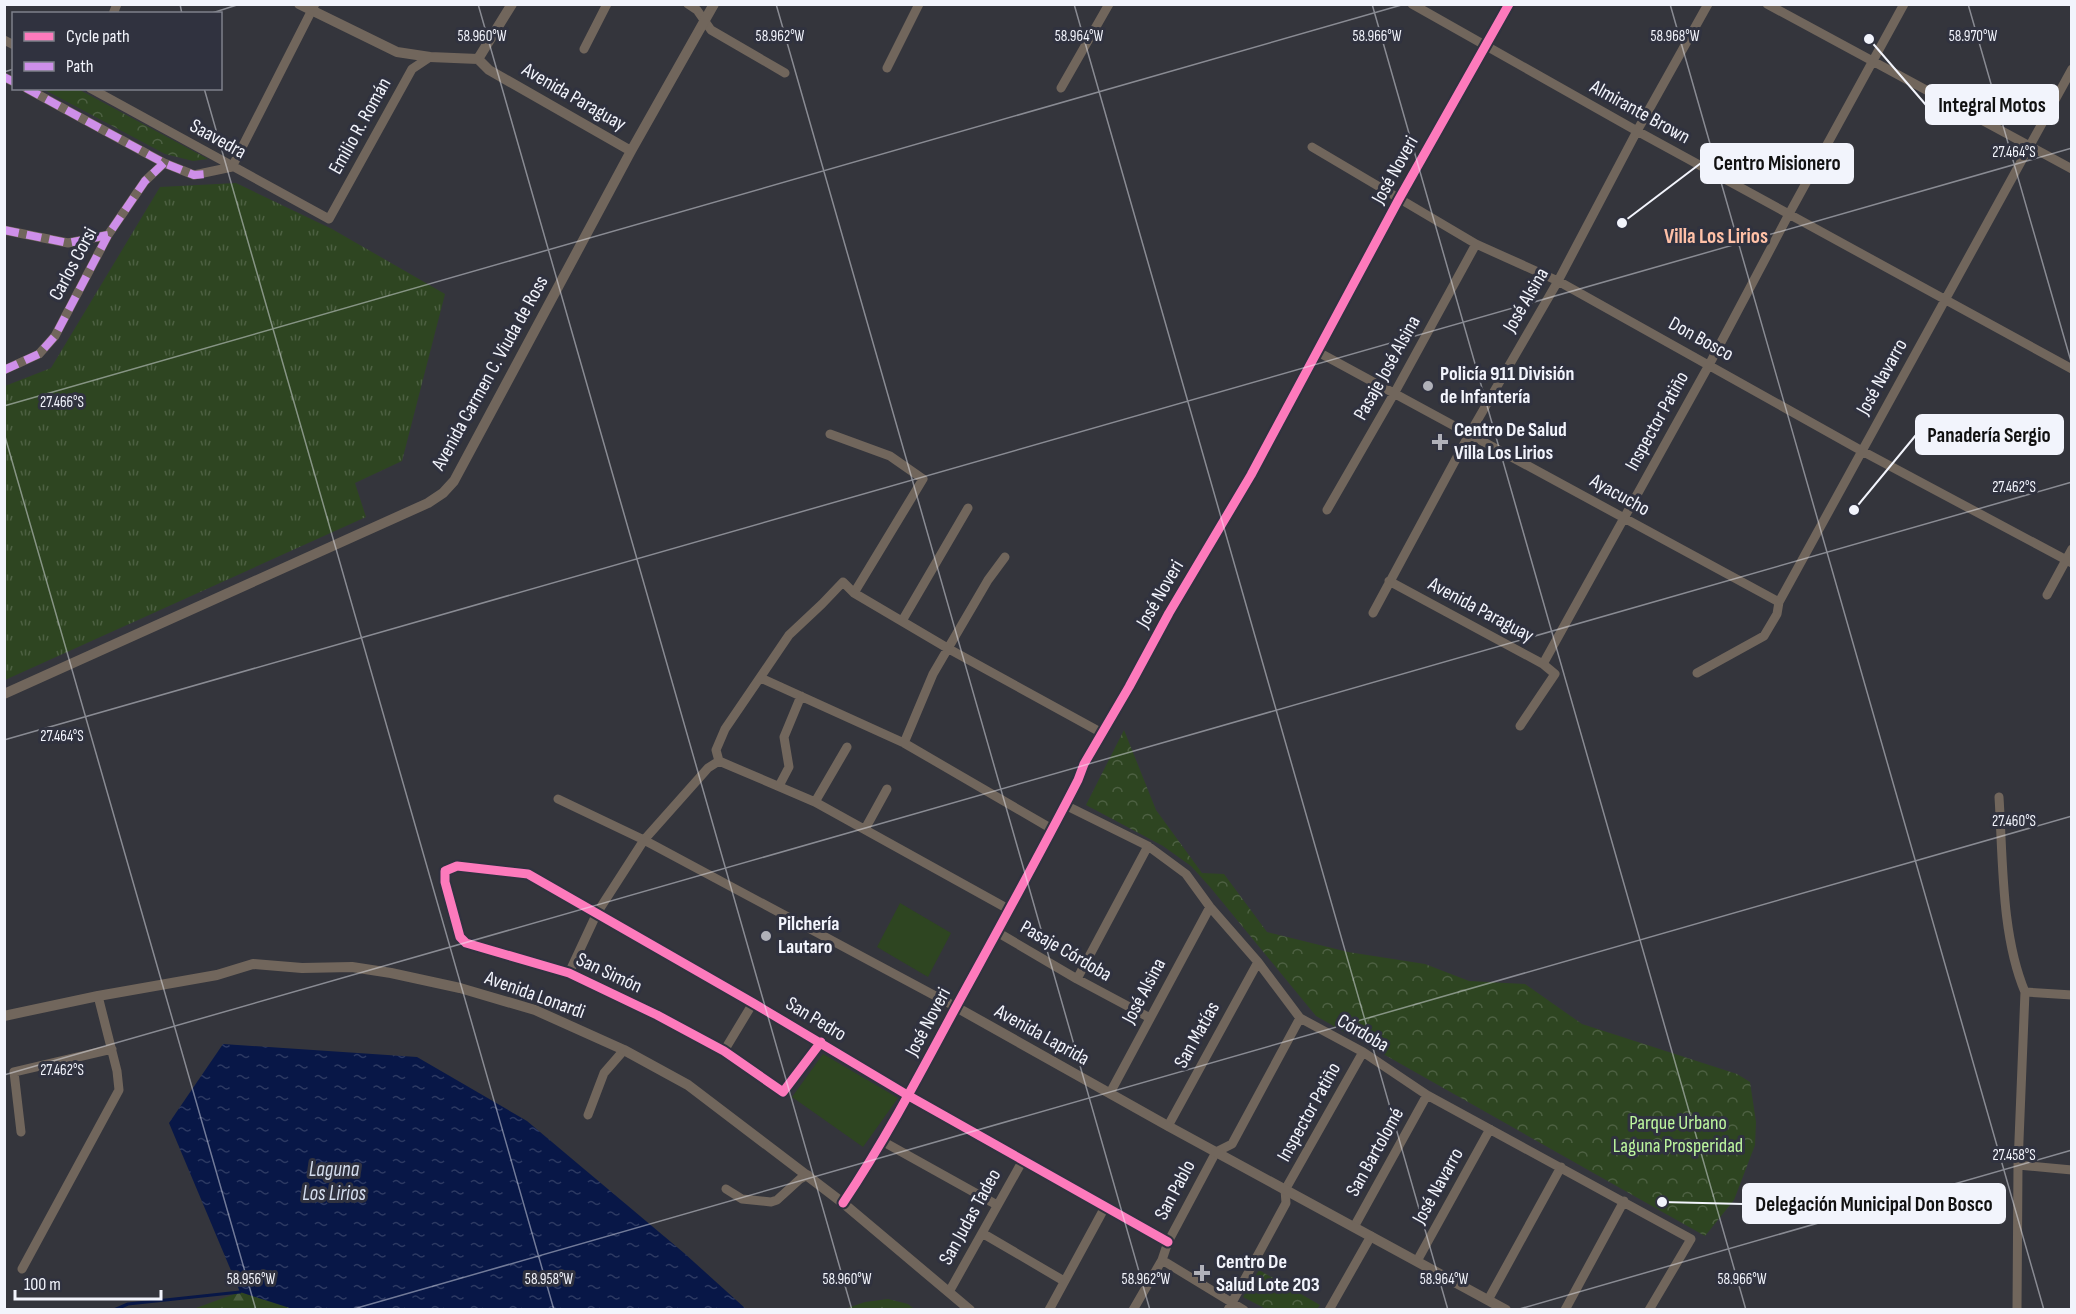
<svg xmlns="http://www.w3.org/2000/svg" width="2076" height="1314" font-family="'Sofia Sans Condensed',sans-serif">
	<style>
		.grass { fill: url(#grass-tufts) }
		.forest { fill: url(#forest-firs) }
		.park { fill: url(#park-crowns) }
		.garden { fill: #2e4521 }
		.water { fill: url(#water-ripples) }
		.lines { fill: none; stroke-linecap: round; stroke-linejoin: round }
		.stream { stroke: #081747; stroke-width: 3 }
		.minor { stroke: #71665c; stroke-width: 9 }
		.tertiary { stroke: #71665c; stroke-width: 10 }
		.quiet { stroke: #ce8fe9; stroke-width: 8; stroke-dasharray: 15 8; stroke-linecap: butt }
		.cycleway-casing { stroke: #30323f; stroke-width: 13 }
		.cycleway { stroke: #fd7abc; stroke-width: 9 }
		.ticks { fill: none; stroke: #f2f4fc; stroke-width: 1.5; stroke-opacity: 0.45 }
		.poi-dot { fill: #b0b1b9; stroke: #30323f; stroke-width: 2 }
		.labels { text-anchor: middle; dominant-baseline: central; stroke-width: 6; stroke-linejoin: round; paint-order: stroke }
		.street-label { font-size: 20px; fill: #f2f4fc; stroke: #30323f }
		.poi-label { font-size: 20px; font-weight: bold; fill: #f2f4fc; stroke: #30323f; text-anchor: start }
		.park-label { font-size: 20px; fill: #bdf79f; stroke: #30323f }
		.neighbourhood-label { font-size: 21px; font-weight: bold; fill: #ffc1a7; stroke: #30323f }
		.water-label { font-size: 21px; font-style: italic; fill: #d4ddee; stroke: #30323f }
		.ticks-label { font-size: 15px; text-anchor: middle; fill: #f2f4fc; stroke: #30323f; stroke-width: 6; stroke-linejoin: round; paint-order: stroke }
		.leader { fill: none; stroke: #f2f4fc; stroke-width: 2 }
		.callout-dot { fill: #f2f4fc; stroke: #30323f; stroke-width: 2 }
		.callout { fill: #f2f4fc; stroke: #f2f4fc; stroke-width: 2 }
		.callout-label { font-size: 21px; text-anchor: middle; font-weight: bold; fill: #111 }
	</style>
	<defs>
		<pattern id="grass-tufts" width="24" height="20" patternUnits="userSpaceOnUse" patternTransform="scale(1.5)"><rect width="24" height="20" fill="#2e4521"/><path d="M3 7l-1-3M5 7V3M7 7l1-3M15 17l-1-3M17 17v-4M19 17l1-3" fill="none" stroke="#4d6042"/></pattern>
		<pattern id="forest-firs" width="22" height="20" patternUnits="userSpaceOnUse" patternTransform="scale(1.5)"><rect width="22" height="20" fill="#2e4521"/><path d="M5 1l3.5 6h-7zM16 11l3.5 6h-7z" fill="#4d6042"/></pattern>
		<pattern id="park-crowns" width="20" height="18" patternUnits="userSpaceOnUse" patternTransform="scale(1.5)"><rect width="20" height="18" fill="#2e4521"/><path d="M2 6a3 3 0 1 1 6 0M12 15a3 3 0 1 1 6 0" fill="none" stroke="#4d6042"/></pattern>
		<pattern id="water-ripples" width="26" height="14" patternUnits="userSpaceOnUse" patternTransform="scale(1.5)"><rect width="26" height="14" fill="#081747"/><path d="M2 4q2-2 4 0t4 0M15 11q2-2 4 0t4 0" fill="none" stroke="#2c3962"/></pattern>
	</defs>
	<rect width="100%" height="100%" fill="#34353c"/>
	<path class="grass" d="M236 183 332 229 445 294 402 461 355 483 366 517 5 680V386L51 368 160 187Z"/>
	<path class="forest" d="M240 1292 296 1309 179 1310 196 1308Z
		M888 1299 908 1304 914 1309H845L865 1302Z"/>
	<path class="park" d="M43 89H78L208 159 193 161 165 154Z
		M1124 730 1156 810 1202 873 1224 874 1267 932 1348 952 1425 964 1469 981 1525 984 1582 1024 1737 1074 1750 1082 1756 1122 1755 1145 1734 1200 1705 1236 1316 1016 1210 887 1191 866 1163 846 1086 805Z
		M1259 1270 1320 1305 1317 1309H1266L1243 1297Z"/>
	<path class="garden" d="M900 903 951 933 928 977 877 947Z
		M823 1054 898 1098 863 1147 792 1097Z"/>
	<path class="water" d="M223 1044 417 1057 527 1121 684 1253 746 1309 296 1310 240 1292 169 1123Z"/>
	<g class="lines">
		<path class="stream" d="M114 1310 128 1304 240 1292"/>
		<path class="minor" d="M688 4 697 10 711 30 785 73
			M1412 4 1637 131 2072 369
			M1767 4 2072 169
			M113 14 117 4
			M4 40 14 45
			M584 49 607 4
			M887 68 919 4
			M4 77 14 82
			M26 88 164 163 194 175 232 167
			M90 88 329 219 412 69 430 57
			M1061 88 1109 4
			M1312 147 1476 244 1558 281 1862 451 2072 563
			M232 167 315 4
			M4 230 68 243 108 235
			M1318 352 1779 602
			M4 370 39 354 55 336 108 235 145 181 164 163
			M830 434 890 456 923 479 854 593
			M1327 510 1395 392 1476 244
			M1389 581 1543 664 1555 674 1520 726
			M2047 595 2072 549
			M1373 613 1470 433 1558 281 1637 131 1708 4
			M902 621 968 508
			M1543 664 1709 365 1789 214 1904 4
			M1697 673 1764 636 1777 614 1779 602 2072 69
			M761 678 904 743 1052 829
			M904 743 933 674 988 580 1005 557
			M719 761 815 802 1010 910
			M779 786 789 767 784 737 801 696
			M1999 797C2003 859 2001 935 2025 992L2018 1165 2017 1310
			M558 799 644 840 956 1007
			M815 802 847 747
			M1065 805 1148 846 1186 874 1210 907 1258 962 1300 1018 1363 1052 1427 1095 1691 1239 1649 1310
			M865 829 887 789
			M997 932 1077 979 1150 1018
			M569 973 597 913 644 840 708 768 719 761 716 750 725 729 789 635 822 604 843 582 854 593 949 649 1102 733
			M1077 979 1148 846
			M2025 992 2072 995
			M821 1042 783 1092 724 1051 657 1015 569 973 466 943 460 937 445 882V871L457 866 528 874 753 1003 909 1096 1168 1242
			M724 1051 753 1003
			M1110 1093 1210 907
			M588 1115 604 1073 624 1050
			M1168 1126 1258 962
			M21 1132 14 1072 112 1049
			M882 1141 997 1205
			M2018 1165 2072 1170
			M726 1189 742 1199 771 1202 777 1200 800 1179 808 1175
			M1354 1227 1427 1095
			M982 1233 1064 1281
			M1162 1260 1244 1310
			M1417 1261 1490 1129
			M22 1269 119 1090 117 1071 98 996
			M949 1292 1023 1160
			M1488 1300 1561 1167
			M1049 1310 1105 1207
			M1133 1310 1162 1260 1168 1242 1216 1152 1232 1144 1300 1018
			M1228 1310 1286 1203 1285 1190 1363 1052
			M1329 1310 1371 1236
			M1565 1310 1624 1201"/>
		<path class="tertiary" d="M299 4 397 52 430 57 478 59 489 70 631 151
			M478 59 512 4
			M4 694 428 503 443 493 454 481 631 151 714 4
			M956 1007 1168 1126 1506 1310
			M4 1016 98 996 217 975 253 964 302 968 352 967 391 973 460 988 535 1010 624 1050 688 1085 843 1203 970 1310
			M843 1203C886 1139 921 1072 957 1005 998 930 1039 856 1078 780L1084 764 1129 687 1169 613 1251 475 1399 199 1509 4"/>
		<path class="quiet" d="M4 77 14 82
			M26 88 164 163 194 175 206 174
			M4 230 68 243 108 235
			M4 370 39 354 55 336 108 235 145 181 164 163"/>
		<g class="cycleway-casing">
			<path id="cycleway" d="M821 1042 783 1092 724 1051 657 1015 569 973 466 943 460 937 445 882V871L457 866 528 874 753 1003 909 1096 1168 1242
				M843 1203C886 1139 921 1072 957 1005 998 930 1039 856 1078 780L1084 764 1129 687 1169 613 1251 475 1399 199 1509 4"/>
		</g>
		<use href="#cycleway" class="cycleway"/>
	</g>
	<path class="ticks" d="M180 4 182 14M478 4 852 1310M776 4 1150 1310M1074 4 1448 1310M1372 4 1746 1310M1670 4 2044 1310M1968 4 2072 365M209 14 240 4M4 72 14 69M204 88 554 1310M4 406 1405 4M4 433 256 1310M4 740 2072 148M4 1075 2072 482M350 1310 2072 816M1516 1310 2072 1150"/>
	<g class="poi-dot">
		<circle cx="1428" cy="386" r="6"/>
		<path d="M1437 433h6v6h6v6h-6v6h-6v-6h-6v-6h6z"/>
		<circle cx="766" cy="936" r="6"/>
		<path d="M1199 1264h6v6h6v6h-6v6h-6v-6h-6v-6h6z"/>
	</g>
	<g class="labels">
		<g class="street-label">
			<text transform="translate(574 97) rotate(30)">Avenida Paraguay</text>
			<text transform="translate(1640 112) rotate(29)">Almirante Brown</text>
			<text transform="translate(360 126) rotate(-61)">Emilio R. Román</text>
			<text transform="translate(218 139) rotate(29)">Saavedra</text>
			<text transform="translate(1395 170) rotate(-61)">José Noveri</text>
			<text transform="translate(73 264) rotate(-62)">Carlos Corsi</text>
			<text transform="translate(1526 300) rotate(-60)">José Alsina</text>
			<text transform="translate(1701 339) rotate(29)">Don Bosco</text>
			<text transform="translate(1387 368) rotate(-61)">Pasaje José Alsina</text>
			<text transform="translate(490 373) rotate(-61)">Avenida Carmen C. Viuda de Ross</text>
			<text transform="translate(1882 377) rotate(-61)">José Navarro</text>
			<text transform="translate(1657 421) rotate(-61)">Inspector Patiño</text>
			<text transform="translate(1620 495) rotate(29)">Ayacucho</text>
			<text transform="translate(1160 594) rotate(-60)">José Noveri</text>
			<text transform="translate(1481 610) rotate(28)">Avenida Paraguay</text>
			<text transform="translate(1066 951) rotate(30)">Pasaje Córdoba</text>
			<text transform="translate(609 973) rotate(25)">San Simón</text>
			<text transform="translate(1144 991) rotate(-62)">José Alsina</text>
			<text transform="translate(535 995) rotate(20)">Avenida Lonardi</text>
			<text transform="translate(816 1019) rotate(31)">San Pedro</text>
			<text transform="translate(928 1022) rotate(-62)">José Noveri</text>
			<text transform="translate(1363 1033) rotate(30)">Córdoba</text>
			<text transform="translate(1042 1035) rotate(29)">Avenida Laprida</text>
			<text transform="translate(1197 1035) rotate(-61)">San Matías</text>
			<text transform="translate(1309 1112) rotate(-61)">Inspector Patiño</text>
			<text transform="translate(1375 1152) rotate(-61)">San Bartolomé</text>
			<text transform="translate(1438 1186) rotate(-61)">José Navarro</text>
			<text transform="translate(1175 1190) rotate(-62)">San Pablo</text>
			<text transform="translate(970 1217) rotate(-61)">San Judas Tadeo</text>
		</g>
		<g class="poi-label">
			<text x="1440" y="374">Policía 911 División<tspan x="1440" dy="23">de Infantería</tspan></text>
			<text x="1454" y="430">Centro De Salud<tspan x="1454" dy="23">Villa Los Lirios</tspan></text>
			<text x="778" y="924">Pilchería<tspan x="778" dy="23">Lautaro</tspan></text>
			<text x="1216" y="1262">Centro De<tspan x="1216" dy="23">Salud Lote 203</tspan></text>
		</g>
		<g class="park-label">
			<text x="1678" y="1123">Parque Urbano<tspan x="1678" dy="23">Laguna Prosperidad</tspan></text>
		</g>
		<g class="neighbourhood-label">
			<text x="1716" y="236">Villa Los Lirios</text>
		</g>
		<g class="water-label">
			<text x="334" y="1169">Laguna<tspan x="334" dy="24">Los Lirios</tspan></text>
		</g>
	</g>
	<g class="ticks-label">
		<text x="482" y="41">58.960°W</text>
		<text x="780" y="41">58.962°W</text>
		<text x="1079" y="41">58.964°W</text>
		<text x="1377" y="41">58.966°W</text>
		<text x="1675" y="41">58.968°W</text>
		<text x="1973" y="41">58.970°W</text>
		<text x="2014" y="157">27.464°S</text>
		<text x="62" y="407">27.466°S</text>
		<text x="2014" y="492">27.462°S</text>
		<text x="62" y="741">27.464°S</text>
		<text x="2014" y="826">27.460°S</text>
		<text x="62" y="1075">27.462°S</text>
		<text x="2014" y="1160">27.458°S</text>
		<text x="251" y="1284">58.956°W</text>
		<text x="549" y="1284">58.958°W</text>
		<text x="847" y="1284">58.960°W</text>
		<text x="1146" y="1284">58.962°W</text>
		<text x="1444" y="1284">58.964°W</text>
		<text x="1742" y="1284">58.966°W</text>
	</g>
	<path class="leader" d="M1869 39L1926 105M1622 223L1701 163M1854 510L1916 435M1662 1202L1743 1204"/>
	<g class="callout-dot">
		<circle cx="1869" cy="39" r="6"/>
		<circle cx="1622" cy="223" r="6"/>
		<circle cx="1854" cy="510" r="6"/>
		<circle cx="1662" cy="1202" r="6"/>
	</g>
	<g class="callout">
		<rect x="1926" y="85" width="132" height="39" rx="6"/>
		<rect x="1701" y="144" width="152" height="39" rx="6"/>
		<rect x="1916" y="415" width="147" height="39" rx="6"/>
		<rect x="1743" y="1184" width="262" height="39" rx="6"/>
	</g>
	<g class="callout-label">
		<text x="1992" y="112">Integral Motos</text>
		<text x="1777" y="170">Centro Misionero</text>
		<text x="1989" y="442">Panadería Sergio</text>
		<text x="1874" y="1211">Delegación Municipal Don Bosco</text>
	</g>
	<rect width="2076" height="1314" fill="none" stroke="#f2f4fc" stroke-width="12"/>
	<rect x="12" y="12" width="210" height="78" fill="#30323f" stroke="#7e808b" stroke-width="1.5"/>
	<rect x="24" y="32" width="30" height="9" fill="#fd7abc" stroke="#7e808b" stroke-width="1.5"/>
	<text x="66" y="42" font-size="18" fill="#f2f4fc">Cycle path</text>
	<rect x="24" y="62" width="30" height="9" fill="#ce8fe9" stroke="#7e808b" stroke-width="1.5"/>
	<text x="66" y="72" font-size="18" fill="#f2f4fc">Path</text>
	<path d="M15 1290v9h146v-9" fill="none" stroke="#f2f4fc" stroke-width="3"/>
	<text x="24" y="1290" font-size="18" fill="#f2f4fc" stroke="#30323f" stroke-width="4.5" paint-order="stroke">100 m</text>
</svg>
